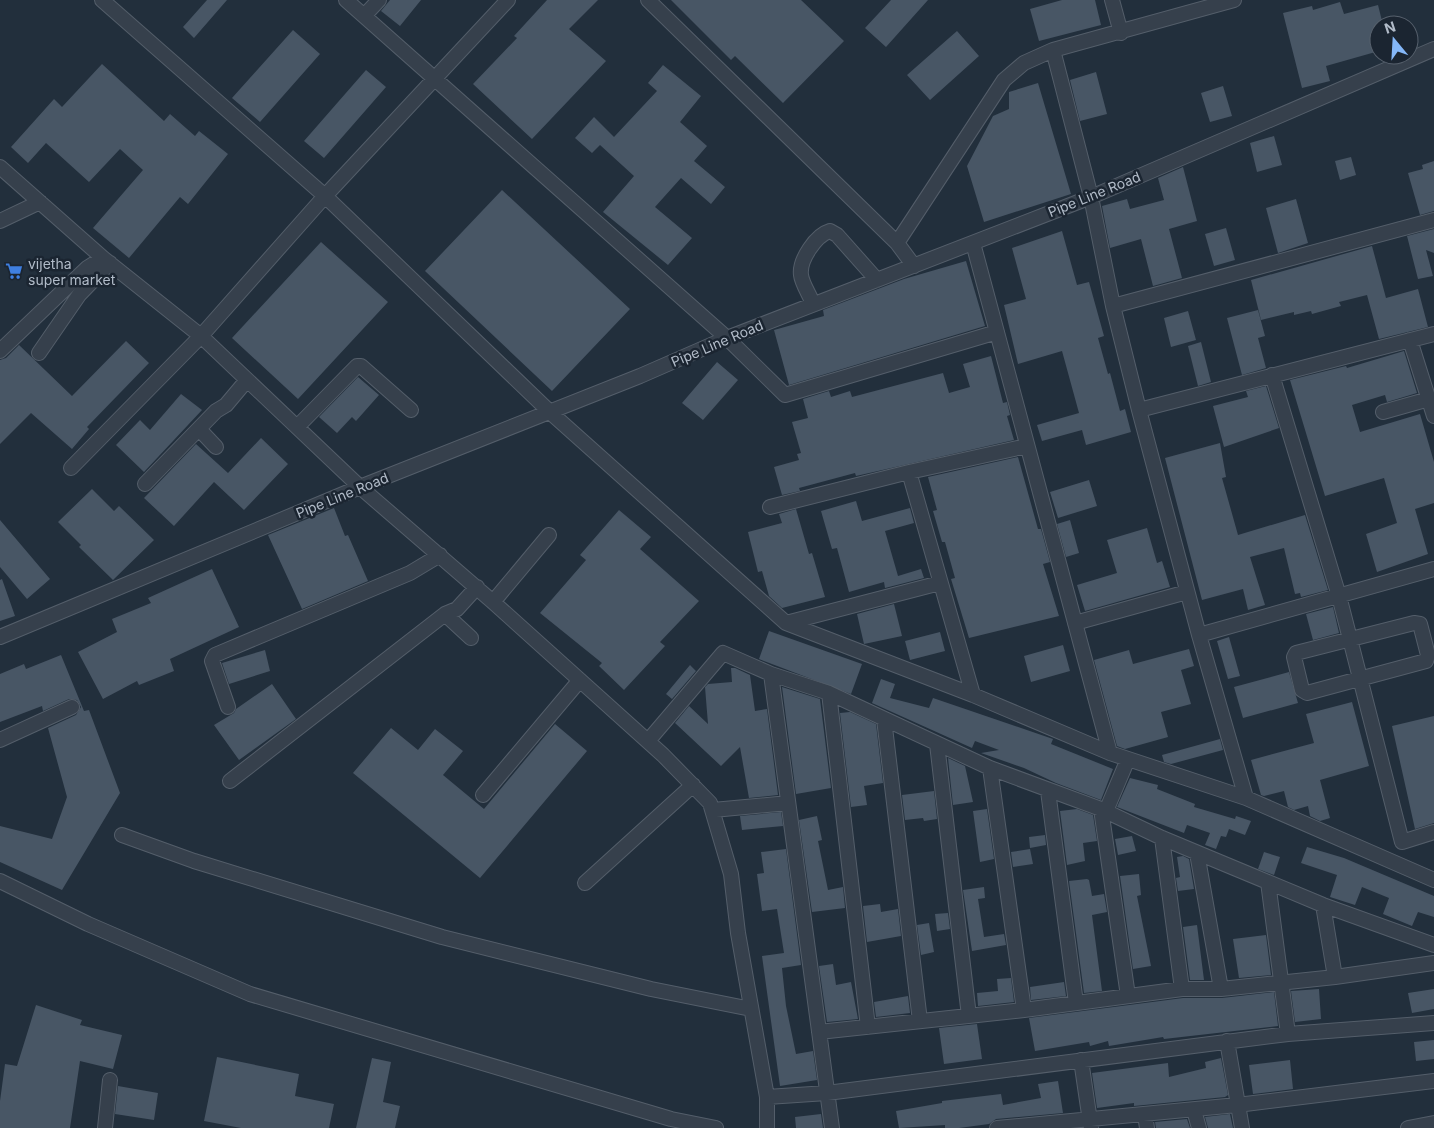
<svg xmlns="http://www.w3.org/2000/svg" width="1434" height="1128" font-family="Inter,sans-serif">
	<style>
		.building { fill: #485665 }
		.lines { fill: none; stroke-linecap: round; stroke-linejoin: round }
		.minor-casing { stroke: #545e6a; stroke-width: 16 }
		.minor { stroke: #36404c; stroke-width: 14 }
		.labels { text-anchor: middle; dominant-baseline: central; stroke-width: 5; stroke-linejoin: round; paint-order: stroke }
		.street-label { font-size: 14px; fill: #b1bbc8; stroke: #1b2531 }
		.poi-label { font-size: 14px; fill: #b1bbc8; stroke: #1b2531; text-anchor: start }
	</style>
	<rect width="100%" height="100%" fill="#222f3c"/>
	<path class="building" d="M207 0H227L194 38 183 27Z
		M390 0H421L400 26 381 11Z
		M547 0H598L569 29 606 61 532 139 473 84 517 38 514 36Z
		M671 0H801L844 41 783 103 735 56 731 60Z
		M891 0H928L886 47 865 28Z
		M1062 0H1095L1101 25 1039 41 1030 9Z
		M1340 2 1344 14 1378 5 1383 25H1379V51L1326 66 1330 81 1302 88 1283 13 1312 6 1313 10Z
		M293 30 320 54 260 122 232 98Z
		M957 31 979 56 930 100 907 75Z
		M102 64 164 121 170 114 195 136 199 131 228 154 188 204 180 197 129 258 93 228 143 170 120 149 89 182 46 143 28 163 11 147 54 99 62 107Z
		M663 65 701 96 680 122 707 146 694 161 725 187 711 204 681 178 655 207 692 238 668 265 603 212 634 176 600 145 592 153 575 138 594 117 614 137 657 91 648 83Z
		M366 70 386 87 324 158 304 141Z
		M1096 72 1107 114 1080 121 1070 80Z
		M1038 83 1071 194 984 222 967 166 993 116 1009 109V92Z
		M1223 86 1232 116 1210 122 1201 93Z
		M1274 136 1282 165 1257 172 1250 143Z
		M1351 157 1356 175 1340 180 1335 161Z
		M1434 161V211L1420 215 1408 173 1423 169 1422 165Z
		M1183 167 1197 221 1169 229 1182 278 1153 286 1141 239 1110 248 1102 206 1127 199 1130 209 1164 200 1158 178Z
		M502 190 630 309 552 391 425 271Z
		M1296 199 1308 243 1278 253 1266 208Z
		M1226 228 1235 260 1214 266 1205 234Z
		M1434 229V253L1426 250 1433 276 1418 279 1407 236Z
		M1062 231 1077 285 1089 282 1104 336 1098 338 1108 374 1110 373 1120 411 1125 409 1131 432 1086 445 1082 430 1042 441 1037 425 1079 413 1062 351 1018 364 1004 305 1026 299 1012 248Z
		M321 242 388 302 298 399 232 338Z
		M1372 246 1386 298 1418 289 1428 327 1379 339 1367 295 1339 302 1341 306 1312 314 1311 311 1294 315V312L1261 320 1251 280Z
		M966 261 985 326 789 385 774 330 824 316 823 310 904 279Z
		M1258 310 1265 336 1258 338 1266 368 1242 375 1227 318Z
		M1188 311 1196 340 1171 347 1164 318Z
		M126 341 149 363 87 427 89 429 72 449 31 413 0 444V360L6 358 19 345 72 396Z
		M1201 342 1211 382 1198 386 1188 346Z
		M1404 351 1417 393 1387 402 1385 395 1352 405 1360 432 1420 414 1434 462V503L1415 509 1428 554 1377 572 1366 534 1397 523 1384 478 1325 496 1290 380 1346 366 1347 368Z
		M991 356 1003 403 1007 402 1010 415 1007 416 1014 440 856 476 855 473 799 488 800 491 782 495 774 467 799 460 797 454 801 453 792 422 808 418 803 399 829 391 831 397 850 391 852 397 943 373 949 393 970 387 963 364Z
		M717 362 738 380 703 420 682 403Z
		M358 377 379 395 356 421 352 417 337 433 319 417Z
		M1266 386 1279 428 1224 447 1213 406 1248 397 1246 391Z
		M181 394 202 410 144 472 116 445 140 420 150 430Z
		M261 438 288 464 244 510 214 482 174 526 144 498 196 444 228 473Z
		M1220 443 1226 477 1222 478 1238 535 1305 515 1328 590 1301 597 1300 593 1295 594 1284 548 1250 557 1265 605 1248 610 1243 589 1202 600 1165 458Z
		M1018 457 1038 529H1041L1050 562 1043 564 1059 616 969 638 951 579 955 578 945 542H942L933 511 937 510 928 477Z
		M1089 480 1097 506 1058 518 1050 492Z
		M92 489 114 511 119 506 154 540 113 580 79 547 81 545 58 522Z
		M856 501 862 521 910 508 914 523 885 531 898 576 921 569 924 578 885 588 884 582 849 592 837 548 832 549 821 511Z
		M334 508 345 536 348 535 368 581 302 609 268 535Z
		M796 509 809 554 812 553 825 597 782 608 769 596 762 571 758 572 748 532 782 523 779 514Z
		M619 510 651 537 640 549 699 601 660 642 665 646 624 690 599 666 602 663 540 613 586 560 580 555Z
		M0 520 50 579 27 599 0 567Z
		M1070 520 1079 553 1066 557 1057 524Z
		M1147 528 1157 563 1162 561 1170 587 1085 611 1077 585 1117 573 1107 540Z
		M212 569 239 627 170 659 174 671 139 685 137 681 103 699 78 652 117 632 112 619 151 603 148 598Z
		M2 579 15 616 0 621V580Z
		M894 604 902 636 864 644 857 614Z
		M1333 607 1339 633 1313 640 1306 614Z
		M769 631 862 664 851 694 759 659Z
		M940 632 945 651 910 660 905 641Z
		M1229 637 1240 676 1228 679 1217 641Z
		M1063 645 1070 671 1031 682 1024 656Z
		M1189 649 1194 666 1181 670 1191 704 1161 712 1168 737 1125 749 1117 746 1094 660 1129 650 1133 664Z
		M265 650 270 671 229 684 222 663Z
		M61 655 84 711 89 710 120 793 62 890 0 862V826L52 839 67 797 48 728 76 715 81 707 77 700 69 699 43 711 42 706 0 722V674L24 664 26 669Z
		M690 665 696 671 672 699 666 694Z
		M731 668H735L750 675 755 711 767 709 778 795 749 798 740 747 721 766 675 723 689 706 708 724 705 687 708 684 732 682Z
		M1289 672 1298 703 1243 718 1234 687Z
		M881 679 895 684 890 698 929 708 933 698 1053 739 1051 744 1113 769 1101 800 1056 783 1024 768 981 753 999 750 975 741 972 748 872 703Z
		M272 684 296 719 239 760 214 725 234 713 236 709Z
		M782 687 820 699 831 788 796 794Z
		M1352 702 1369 766 1320 780 1330 818 1320 821 1310 816 1308 806 1294 810 1288 807 1284 791 1264 796 1261 795 1251 760 1314 743 1306 714Z
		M850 712 876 724 883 783 864 786 867 805 851 807 840 713Z
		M1434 716V823L1415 829 1392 726Z
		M555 724 587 751 480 878 353 773 391 728 418 750 435 729 463 751 443 775 484 809Z
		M1220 739 1223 750 1171 764 1164 762 1162 755Z
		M948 758 965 766 973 802 953 805Z
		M1130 778 1158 785 1157 789 1195 804 1194 807 1235 819 1236 816 1251 821 1245 835 1229 829 1226 837 1221 836 1216 849 1205 845 1210 833 1187 825 1184 833 1117 807Z
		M934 791 937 819 924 821 923 818 905 820 902 795Z
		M987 809 994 859 980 862 973 811Z
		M1077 809 1093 815 1097 841 1083 843 1085 861 1067 865 1060 811Z
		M781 812 783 826 742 830 740 816Z
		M817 816 822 840 818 841 828 890 843 887 845 908 812 912 799 820Z
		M1045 835 1046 845 1030 848 1029 837Z
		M1132 836 1136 851 1118 855 1115 839Z
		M1307 847 1344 858 1434 896V917L1418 912 1412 926 1383 914 1389 898 1362 887 1355 905 1330 897 1337 875 1301 863Z
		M786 849 801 965 782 968 786 1006 796 1054 813 1051 817 1080 780 1086 762 956 784 953 777 909 762 911 757 874 764 873 761 852Z
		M1030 849 1033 864 1013 867 1011 852Z
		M1264 852 1280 857 1274 875 1258 869Z
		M1183 856 1189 859 1194 889 1178 891 1176 878 1180 877 1177 857Z
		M1139 874 1141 895 1137 896 1151 966 1133 969 1120 876Z
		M1087 879 1089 880 1092 896 1104 894 1107 912 1092 915 1102 991 1084 993 1069 881Z
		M984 887 985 898 978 899 984 937 1004 934 1006 945 972 951 963 890Z
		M880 904 881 912 898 909 901 936 867 942 863 906Z
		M948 913 950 929 937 931 935 914Z
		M929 923 934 952 921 955 917 925Z
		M1197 925 1204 980H1190L1183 927Z
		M1266 935 1271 975 1239 978 1233 939Z
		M833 964 836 985 851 982 858 1019 827 1022 819 966Z
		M1011 978 1014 1002 978 1006 977 993 998 991 997 979Z
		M1064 982 1066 996 1031 1000 1030 987Z
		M1319 989 1321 1019 1295 1022 1291 991Z
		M1434 989V1009L1412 1013 1408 993Z
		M1274 992 1278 1026 1164 1039 1163 1037 1109 1046 1108 1041 1090 1046 1089 1042 1035 1051 1029 1018 1183 998H1222Z
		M908 996 910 1013 876 1017 874 1002Z
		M36 1005 82 1020 80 1025 122 1035 113 1069 80 1061 70 1128H0V1101L5 1064 17 1066Z
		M977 1024 982 1059 944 1064 939 1028Z
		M1434 1040V1059L1416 1061 1414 1042Z
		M217 1057 299 1074 295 1096 334 1104 329 1128H241L204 1121Z
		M372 1058 391 1062 383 1102 400 1106 395 1128H356Z
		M1221 1058 1228 1095 1225 1097 1134 1106V1103L1097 1108 1092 1073 1168 1063 1169 1077 1206 1068 1205 1062Z
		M1290 1060 1293 1089 1253 1094 1249 1065Z
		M1058 1081 1063 1113 996 1119 989 1124 959 1128H945V1125L899 1128 896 1111 942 1103V1101L1001 1094 1003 1105 1041 1098 1038 1084Z
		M118 1086 158 1093 154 1120 115 1114Z
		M821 1114 823 1128H796L795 1117Z
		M1230 1114 1233 1128H1208L1205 1117Z
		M1187 1119 1190 1128H1156L1155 1122Z"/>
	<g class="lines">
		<g class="minor-casing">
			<path id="minor" d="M102 0 325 196 551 413 786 623 973 695 1110 753 1246 798 1434 880
				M346 0 727 338 785 395 997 332
				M648 0 897 243 914 266
				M1112 0 1121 33
				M364 16 379 0
				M1053 50 1091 197 1113 306 1139 410 1199 635 1246 798
				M0 167 103 258 201 336 360 487 493 602 663 755 710 803 731 874 738 933 767 1097
				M0 221 40 202
				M897 243 1004 80 1024 63 1053 50 1234 0
				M973 243 1110 753
				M813 304C810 295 802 284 801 275 799 260 816 235 830 231L837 235 877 280
				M1113 306 1434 220
				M1410 340 1434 416
				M0 351 87 268 103 258
				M39 353 79 295 110 263
				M1272 375 1339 596 1402 842 1434 832
				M1139 410 1434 334
				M1383 412 1429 399
				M297 427 357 366H361L411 410
				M199 429 216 447
				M71 468 201 336 325 196 508 0
				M909 472 973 695
				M145 484 216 411 226 405 247 380
				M770 507 909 472 1027 446
				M493 602 549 535
				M445 614 471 638
				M786 623 940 583
				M1075 623 1187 592
				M1414 623 1420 624 1428 655 1426 661 1307 693 1302 690 1294 657 1296 653Z
				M1199 635 1434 569
				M0 637 360 487 640 376 727 338 1091 197 1434 49
				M771 674 832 1128
				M829 693 868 1027
				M228 707 212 661 215 655 410 573 440 555
				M884 719 920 1021
				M0 740 72 707
				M648 741 723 653 771 674 829 693 990 768 1101 809 1162 838 1323 905 1434 945
				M937 744 969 1016
				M990 768 1024 1010
				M230 781 445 614 457 609 477 587
				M1048 791 1076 1003
				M483 795 580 680
				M1101 809 1128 996
				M713 810 788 803
				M1106 811 1128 759
				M122 835 194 861 442 937 651 989 751 1009
				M1162 838 1182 989
				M1197 853 1221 989
				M0 881 88 924 250 994 671 1119 716 1128
				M1268 882 1288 1034
				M585 883 693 785
				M1323 905 1335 977
				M819 1032 1024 1010 1182 989H1221L1335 977 1434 963
				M1227 1041 1242 1128
				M1081 1060 1091 1128
				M1194 1110 1199 1128
				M1145 1115 1147 1128
				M105 1128 110 1080
				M767 1128V1097L827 1093 1288 1034 1434 1023
				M997 1128 1237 1105 1434 1081
				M1408 1128 1434 1123"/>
		</g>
		<use href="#minor" class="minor"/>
	</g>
	<defs>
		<g id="supermarket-bare" transform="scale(1.35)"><path d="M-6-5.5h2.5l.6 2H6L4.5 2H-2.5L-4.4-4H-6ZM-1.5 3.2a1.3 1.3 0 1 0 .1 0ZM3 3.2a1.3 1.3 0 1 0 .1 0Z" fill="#3f7fe0" stroke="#1b2531" stroke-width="2.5" paint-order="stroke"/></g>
	</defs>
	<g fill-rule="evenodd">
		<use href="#supermarket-bare" x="14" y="271"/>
	</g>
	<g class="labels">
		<g class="street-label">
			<text transform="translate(1094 194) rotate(-22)">Pipe Line Road</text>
			<text transform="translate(717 343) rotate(-23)">Pipe Line Road</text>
			<text transform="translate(342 495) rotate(-22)">Pipe Line Road</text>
		</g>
		<g class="poi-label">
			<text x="28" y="263">vijetha<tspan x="28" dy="16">super market</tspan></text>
		</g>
	</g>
	<g transform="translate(1394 40) rotate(342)"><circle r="24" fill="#1b2531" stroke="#57616d"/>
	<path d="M0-4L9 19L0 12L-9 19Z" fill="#85b8f9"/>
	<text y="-8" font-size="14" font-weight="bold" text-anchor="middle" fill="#b1bbc8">N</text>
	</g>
</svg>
